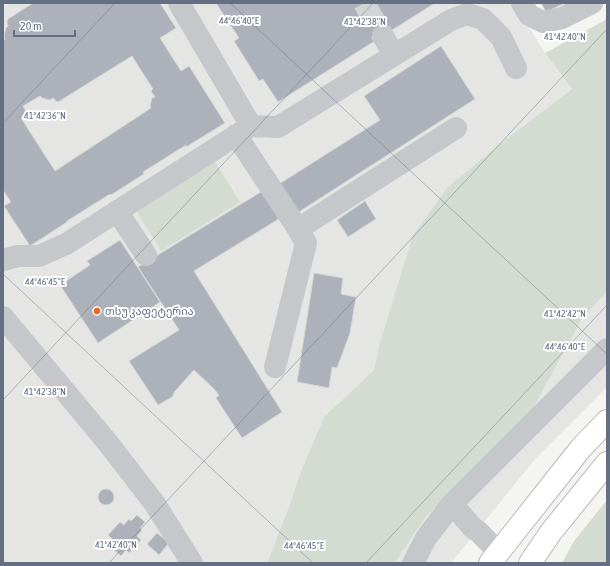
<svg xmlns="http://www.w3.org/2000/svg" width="610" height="566" font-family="'Asap Condensed','Noto Sans Georgian',sans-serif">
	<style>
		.built { fill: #e5e6e4 }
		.green { fill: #d4dcd2 }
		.building { fill: #adb2ba; stroke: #d6d6d4; fill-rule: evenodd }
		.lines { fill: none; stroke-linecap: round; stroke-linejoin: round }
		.minor-tunnel { stroke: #d0d4d6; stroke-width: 22; stroke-dasharray: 22 11; stroke-linecap: butt }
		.major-casing { stroke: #b5b8bd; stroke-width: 24 }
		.minor { stroke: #c5c7cb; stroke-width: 22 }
		.major { stroke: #fff; stroke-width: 22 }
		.ticks { fill: none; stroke: #637083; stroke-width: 1; stroke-opacity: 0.45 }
		.poi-dot { fill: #e8681e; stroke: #fff; stroke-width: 1.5 }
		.labels { text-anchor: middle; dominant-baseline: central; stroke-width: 4; stroke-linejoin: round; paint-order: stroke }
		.poi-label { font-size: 11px; fill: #637083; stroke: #fff; text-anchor: start }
		.ticks-label { font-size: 10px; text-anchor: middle; fill: #637083; stroke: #fff; stroke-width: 4; stroke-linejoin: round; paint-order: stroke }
	</style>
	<rect width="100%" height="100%" fill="#f4f5f1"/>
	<path class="built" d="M3 3H514L545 53 572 89 506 139 379 346 374 370 324 417 301 471 290 504 267 563H3Z
		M607 291V387L536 458 451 563H395L425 518 532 410 582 319Z"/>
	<path class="green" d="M607 19V291L582 319 532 410 425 518 395 563H267L290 504 301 471 324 417 374 370 379 346 413 235 448 187 506 139 572 89 545 53Z
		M214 160 240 202 161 251 135 209Z
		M607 500V563H562L574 541Z"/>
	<path class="building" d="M33 3H160L176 28 160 38 181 71 189 66 225 123 186 147V145L143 172 144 174 111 195 110 194 67 221V222L30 246 4 206 11 202 3 190V40L5 39 4 36 6 28 8 26 7 22 8 19ZM132 56 153 89 151 91 155 97 152 98 150 106 151 108 55 171 21 118 28 115 23 106 40 96 42 98 50 100 53 98 56 101 58 102Z
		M216 3H435L278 102 263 79 259 81 234 41 239 38Z
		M541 3H565L546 12Z
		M441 46 475 99 294 215 276 186 380 120 364 96Z
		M264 190 282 217 194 271 282 412 242 438 216 398 219 395 214 389 194 370 175 391 172 397 158 405 129 361 179 330 138 267Z
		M365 201 376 219 348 237 337 220Z
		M120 240 160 302 98 343 60 285 90 265 87 261Z
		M314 273 343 278 341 294 356 297 350 333 337 368 332 367 329 388 297 382Z
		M98 497a8 8 0 1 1 16 0a8 8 0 1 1-16 0Z
		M137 515 145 522 140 528 142 530 137 536 141 540 129 553 126 550 121 556 107 544 112 539 108 535 120 522 124 525 129 519 131 521Z
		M157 533 169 543 159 555 147 544Z"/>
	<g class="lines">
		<path class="minor-tunnel" d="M364 3 383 36"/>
		<g class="major-casing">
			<path id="major" d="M490 563 581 448 607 421
				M530 563 551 532 607 463"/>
		</g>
		<path class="minor" d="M179 3 251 126
			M522 3 529 15 543 22 562 18 592 3
			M383 36 394 55
			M236 135 298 229 306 243 275 367
			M117 211 146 255
			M298 229 456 128
			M3 260 18 256H39L66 244 251 126 278 127 451 20 467 14 483 19 501 37 516 68
			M3 317 108 443 155 504 192 563
			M452 504 473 528 479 532 498 552
			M413 563 426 538 452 504 607 349"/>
		<use href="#major" class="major"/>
	</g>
	<path class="ticks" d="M230 3 607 354M3 123 115 3M3 274 313 563M3 400 373 3M109 563 607 29M366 563 607 305"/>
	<circle class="poi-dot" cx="97" cy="311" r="4"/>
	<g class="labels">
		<g class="poi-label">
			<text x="105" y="311">თსუ კაფეტერია</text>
		</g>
	</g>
	<g class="ticks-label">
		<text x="239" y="24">44°46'40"E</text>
		<text x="365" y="25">41°42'38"N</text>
		<text x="565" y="40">41°42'40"N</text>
		<text x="45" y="119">41°42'36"N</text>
		<text x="45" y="285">44°46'45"E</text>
		<text x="565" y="317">41°42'42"N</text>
		<text x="565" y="350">44°46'40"E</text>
		<text x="45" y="395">41°42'38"N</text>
		<text x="116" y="548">41°42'40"N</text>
		<text x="304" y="549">44°46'45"E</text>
	</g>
	<rect width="610" height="566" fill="none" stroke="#637083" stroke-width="8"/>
	<path d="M14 30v6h61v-6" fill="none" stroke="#637083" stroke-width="2"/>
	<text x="20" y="30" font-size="12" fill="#637083" stroke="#ffffff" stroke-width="3" paint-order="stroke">20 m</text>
</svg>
